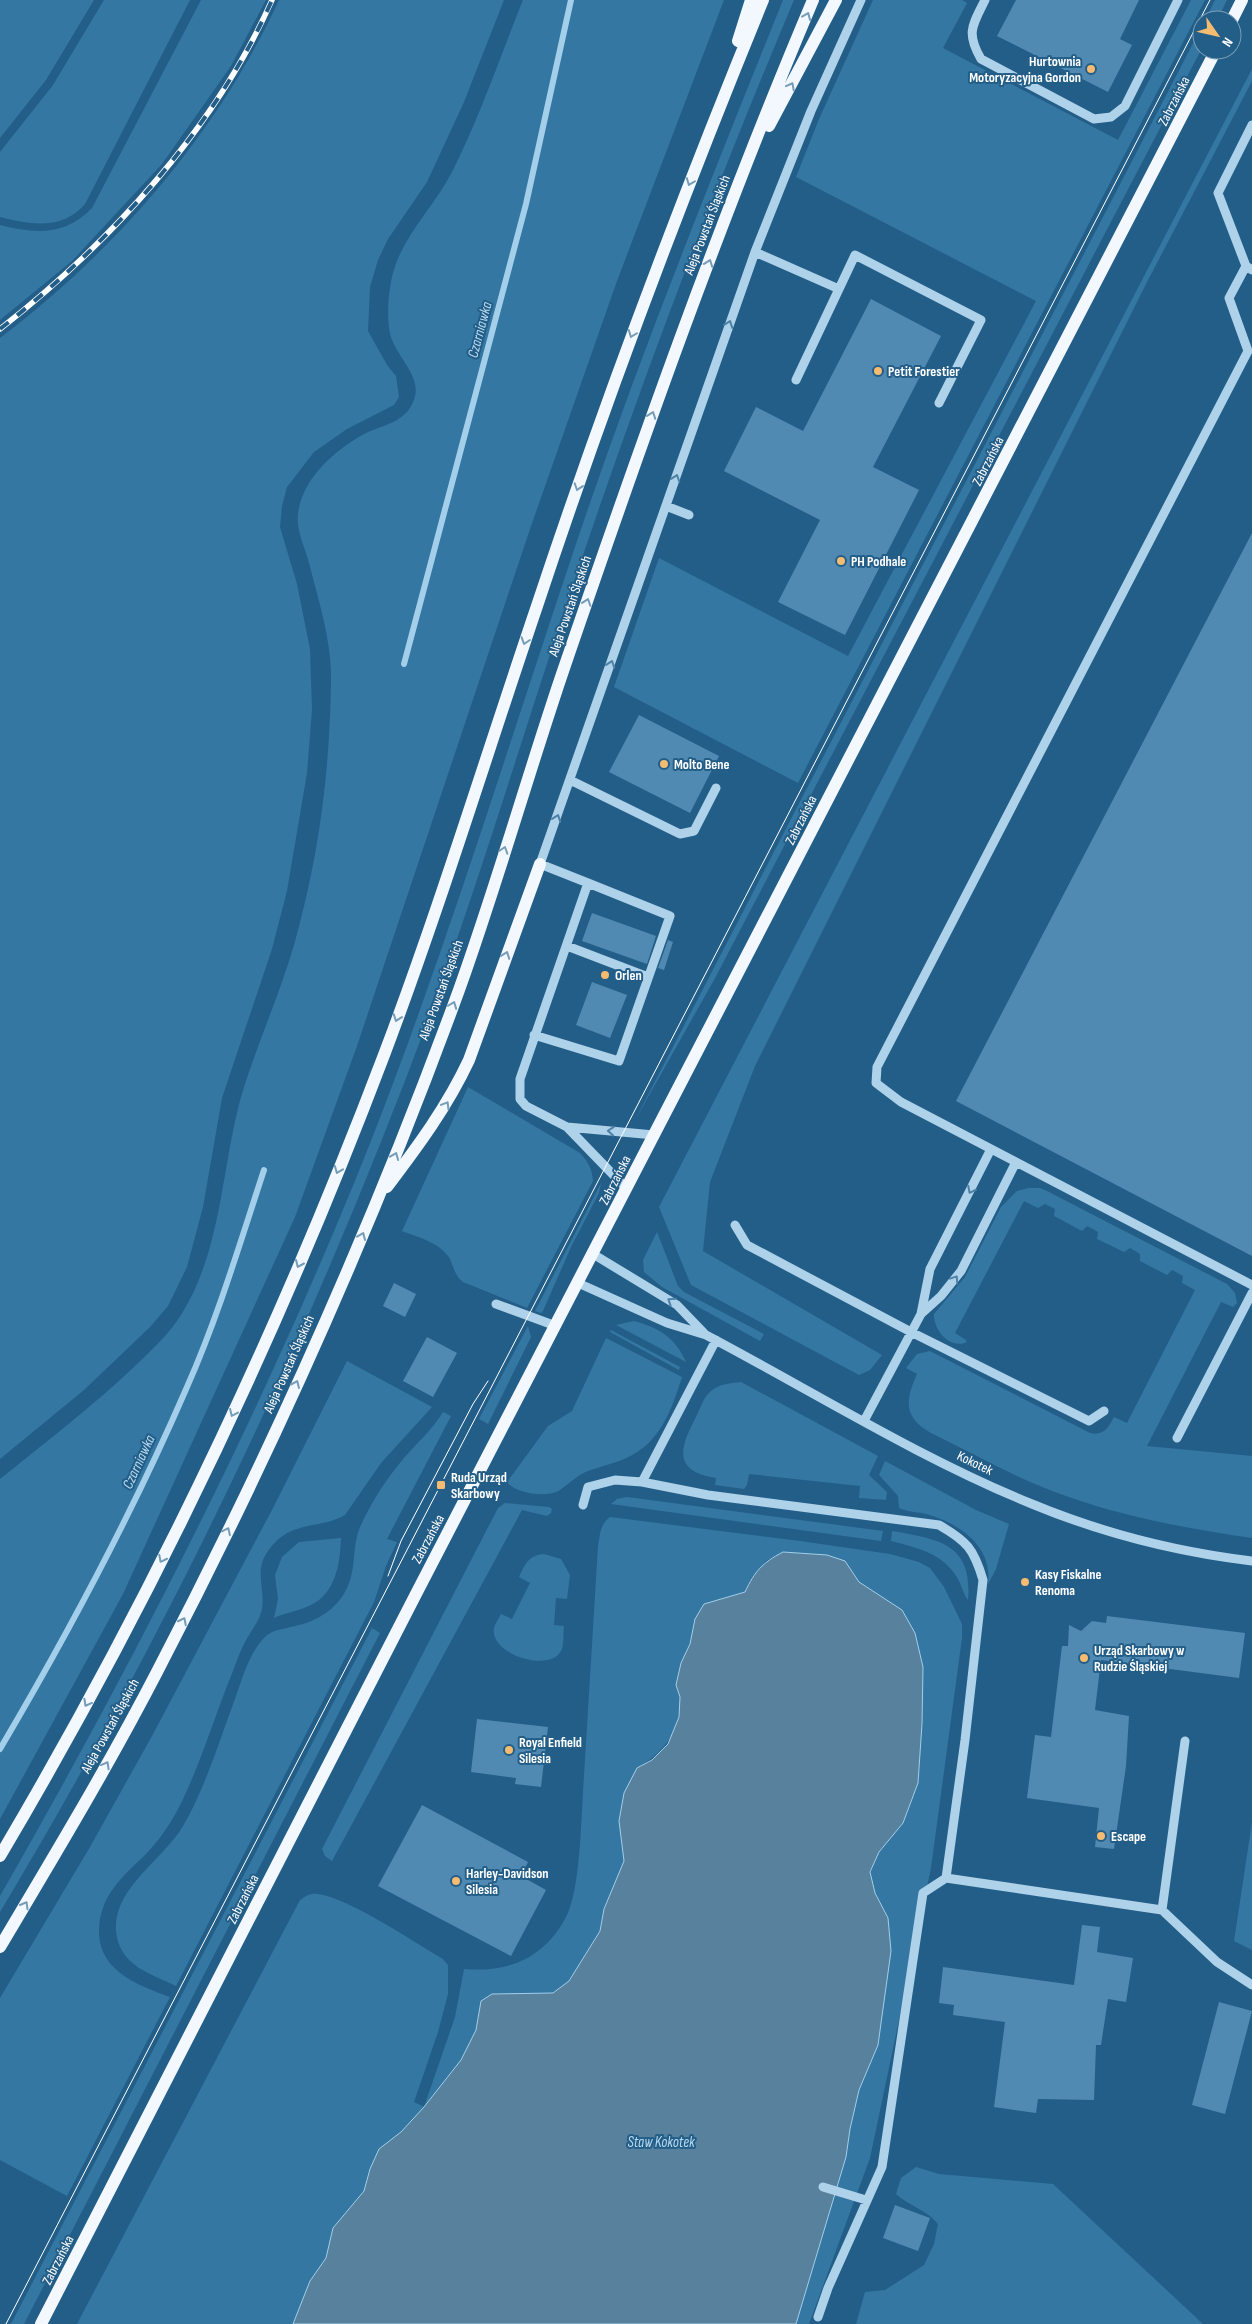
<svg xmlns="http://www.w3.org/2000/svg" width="1252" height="2324" font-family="'Sofia Sans Condensed',sans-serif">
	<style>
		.green { fill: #3477a3 }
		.water { fill: #58819d; stroke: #a3cfea }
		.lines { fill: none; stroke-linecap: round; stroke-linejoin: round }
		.stream { stroke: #a3cfea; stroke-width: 6 }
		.building { fill: #508ab2 }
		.minor { stroke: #aed2e9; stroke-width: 9 }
		.major { stroke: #f2f8fe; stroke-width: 12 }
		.tram { stroke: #fff; stroke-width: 1 }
		.rail-casing { stroke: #fff; stroke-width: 5.5 }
		.rail { stroke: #235e88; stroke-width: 4; stroke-dasharray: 11; stroke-linecap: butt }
		.oneway { stroke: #769cb7 }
		.oneway2 { stroke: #4d81a5 }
		.poi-dot { fill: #f4bb71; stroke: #235e88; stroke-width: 2 }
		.labels { text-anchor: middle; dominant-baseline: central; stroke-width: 4; stroke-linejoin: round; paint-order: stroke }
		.poi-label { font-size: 14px; font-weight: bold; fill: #fff; stroke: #235e88; text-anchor: start }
		.street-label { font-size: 14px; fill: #fff; stroke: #235e88 }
		.water-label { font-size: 15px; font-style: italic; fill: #badbf1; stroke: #235e88 }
	</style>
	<rect width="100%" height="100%" fill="#235e88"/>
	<path class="green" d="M0 0H94L46 80 0 138Z
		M104 0H190L85 204C63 230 31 225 0 217V152L53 85Z
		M201 0H266L231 66 162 164 72 261 0 320V225C35 234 65 236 92 208Z
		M279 0H504L464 102 427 182 388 239 378 260 370 287 368 331 387 365 396 376 399 397 394 405 347 429 314 452 287 487 282 506 280 527 297 584 310 649 312 710 307 773 287 891 272 949 222 1098 203 1207 187 1267 168 1306 150 1327 84 1390 0 1459V338C117 249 217 134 279 0Z
		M523 0H724L617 281 530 529 357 1046 295 1217 123 1594 0 1819V1479C46 1442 93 1406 136 1365 152 1350 169 1334 181 1315 222 1250 221 1170 241 1097 256 1046 279 997 294 945 319 856 330 772 331 679 332 643 318 598 309 563 305 547 296 531 298 514 302 478 336 449 366 433 381 426 400 423 410 408 427 382 402 364 392 340 386 324 388 298 391 282 398 240 433 209 452 172 480 117 500 57 523 0Z
		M783 0H794C713 192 639 387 573 585 524 730 481 877 428 1020 313 1329 170 1629 0 1912V1896C137 1657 262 1412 365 1156 444 957 506 752 574 550 636 364 710 182 783 0Z
		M873 0H962L967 3 943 48 1118 140 1191 0H1205L798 783 614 687 659 558 848 656 1036 301 796 177 819 119Z
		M1215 0H1227L1217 20H1205Z
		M1202 26V48L714 980 634 1122Z
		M1252 69V81L1146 284 755 1066 710 1182 703 1251 882 1355 870 1370 859 1375 691 1285 659 1207Z
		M468 1087 580 1153C588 1162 592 1168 593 1181L527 1308 463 1282C455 1276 454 1268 450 1259 441 1243 418 1237 402 1231Z
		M601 1183 599 1193 571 1247 543 1311 541 1313 535 1311Z
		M1029 1188H1040L1047 1191 1227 1284 1235 1293 1237 1303 1233 1307 1221 1302 1147 1446 1252 1456V1538C1191 1529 1128 1518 1069 1497 1021 1481 976 1455 931 1433 902 1417 906 1399 917 1374L906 1368 917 1354 930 1351 1090 1433C1104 1436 1108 1428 1114 1417L1127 1423 1195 1290 1182 1283 1183 1276 1172 1270 1167 1275 1140 1261V1254L1130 1248 1124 1252 1097 1239 1098 1232 1087 1226 1082 1231 1054 1216 1055 1209 1045 1204 1038 1208 1024 1201 955 1333 966 1340 967 1342C950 1350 933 1330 934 1314L965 1277 1001 1207 1017 1191Z
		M657 1232 678 1286 684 1292 764 1334 760 1341 662 1287 644 1272 643 1260Z
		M634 1321C659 1328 675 1337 686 1362L616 1325Z
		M528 1326 531 1337 488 1424 479 1419Z
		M611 1330 680 1367 679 1370 610 1332Z
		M606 1338 682 1377C674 1402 665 1430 644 1447 627 1461 608 1464 588 1471 577 1475 570 1483 560 1490 548 1498 516 1494 507 1482L548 1426 572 1411Z
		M347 1361 432 1407 381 1463 345 1515C317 1531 289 1518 266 1554 254 1573 267 1593 261 1613 257 1625 248 1635 243 1646 239 1654 236 1663 233 1671 214 1717 200 1767 177 1811 168 1828 156 1844 143 1857 120 1879 99 1897 99 1933 100 1972 140 1986 170 1997L67 2196 0 2160V1998L90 1847 152 1736 273 1508Z
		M741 1382 878 1456 869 1475 887 1492 886 1500 859 1498 860 1486 749 1474 747 1485 744 1489 715 1485 716 1478C673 1471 679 1449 696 1417 700 1409 704 1396 711 1391 719 1384 731 1383 741 1382Z
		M443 1412 451 1416 387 1539 397 1542 386 1566 374 1602 176 1986C149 1973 119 1965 116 1931 113 1888 163 1860 183 1826 205 1789 221 1736 236 1696 243 1676 250 1651 266 1636 273 1630 283 1629 291 1627 311 1623 329 1615 342 1597 359 1572 350 1548 361 1525 372 1501 387 1478 404 1458 417 1443 432 1430 443 1412Z
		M885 1461 976 1510 1009 1524 996 1569 988 1584C993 1546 959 1523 926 1514 917 1512 908 1512 899 1508L898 1496 879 1475Z
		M626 1497 635 1498 883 1531 881 1541 611 1504 617 1499Z
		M505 1503 549 1507 552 1509 551 1513 547 1516 522 1510 332 1861 325 1856 322 1849 498 1508Z
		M610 1517 800 1541 890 1554 919 1562 930 1568 944 1587 962 1624V1638L931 1868 870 2158 809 2324H796L846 2157 850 2129 859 2090 878 2045 883 2006 888 1918 875 1893 870 1873 879 1852 903 1823 918 1783 922 1724 923 1667 915 1633 902 1610 859 1582 845 1561 827 1555 783 1552 766 1561 753 1576 745 1592 704 1604C694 1620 695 1626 690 1643 686 1657 679 1668 677 1683 676 1688 679 1692 680 1697 683 1729 663 1754 637 1768L623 1841 624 1861 604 1909 600 1930 569 1981 553 1993 481 2001 476 2030 461 2060 424 2107 401 2132 379 2149 370 2169 364 2191 333 2228 326 2258 310 2281 293 2324H77L300 1900C306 1896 310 1893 318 1894 351 1899 412 1941 443 1959L448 1965V1994L438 2032 414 2102 424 2107 455 2017 464 1969C510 1973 546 1957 567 1915 580 1888 581 1823 583 1792 588 1710 593 1628 598 1546 600 1535 600 1524 610 1517Z
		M892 1531C938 1539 973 1543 968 1600 963 1594 962 1586 958 1579 943 1553 918 1548 891 1541Z
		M341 1538C340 1566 335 1598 304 1608 294 1612 284 1613 274 1618L278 1599 275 1575 282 1557 299 1542Z
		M544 1554 561 1559 570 1575 567 1599 556 1598 554 1625 564 1626C563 1633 564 1643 562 1649 553 1674 489 1655 494 1628 495 1624 499 1618 501 1614L512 1619 530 1583 519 1577C525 1564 529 1555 544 1554Z
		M372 1628 380 1633 24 2324H11Z
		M1252 1822V1950L1234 1941Z
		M916 2167 939 2174 1053 2184 1203 2324H856L865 2292 885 2290 924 2265 934 2244 938 2224C927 2210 909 2206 896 2194L901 2178Z"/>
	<path class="water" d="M783 1552 827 1555 845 1561 859 1582 902 1610 915 1633 923 1667 922 1724 918 1783 903 1823 879 1852 870 1872 875 1893 888 1918 891 1951 878 2045 859 2090 850 2129 846 2157 796 2324H293L310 2281 326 2258 333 2228 364 2191 370 2169 379 2149 401 2132 424 2107 461 2060 476 2030 481 2001 492 1994 553 1993 569 1981 600 1931 604 1909 624 1861 619 1821 624 1793 637 1768 652 1760 668 1744 679 1717 680 1697 676 1685 681 1663 690 1644 695 1619 704 1604 745 1592C755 1571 762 1563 783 1552Z"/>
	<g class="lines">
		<path class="stream" d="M404 664 526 204 571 0
			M0 1749C69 1632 133 1512 187 1387 218 1317 240 1243 264 1170"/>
	</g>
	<path class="building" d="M1016 0H1139L1120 39 1132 45 1108 92 997 36Z
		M871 299 941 336 873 467 919 490 845 635 778 602 820 520 724 471 756 407 803 431Z
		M1252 533V1256L956 1101Z
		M639 715 719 756 690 813 609 772Z
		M592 913 656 936 647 964 582 941Z
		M668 940 673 942 664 970 658 968Z
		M592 982 627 995 610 1038 576 1025Z
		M394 1283 416 1294 405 1317 383 1306Z
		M427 1337 457 1353 433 1397 403 1381Z
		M1107 1616 1245 1633 1239 1678 1101 1660 1095 1710 1129 1716 1126 1766 1114 1849 1095 1847 1099 1808 1027 1798 1035 1735 1051 1737 1062 1646H1068L1069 1625 1081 1631 1092 1621 1106 1623Z
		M477 1719 548 1727 541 1787 515 1784 516 1778 471 1772Z
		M422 1805 528 1862 521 1876 546 1890 511 1956 378 1886Z
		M1082 1925 1100 1927 1097 1952 1133 1958 1126 2002 1108 1999 1101 2045H1096L1094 2100 1038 2099 1036 2113 994 2107 1005 2022 953 2015 954 2005 939 2003 943 1967 1074 1985Z
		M1219 2002 1252 2011 1225 2114 1192 2105Z
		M895 2205 930 2218 918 2251 883 2238Z"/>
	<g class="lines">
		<path class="minor" d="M985 0C972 26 966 33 981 59L1094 119 1111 117 1125 106 1178 0
			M1252 125 1218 193 1246 266 1252 270
			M755 252 839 289 796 380
			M1246 266 1229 298 1248 351 877 1067 876 1083 901 1102 1252 1285
			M839 289 855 255 981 320 939 403
			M666 506 689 515
			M570 780 680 834 694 831 716 788
			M567 946 648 977
			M534 1035 619 1061 670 916 588 883
			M567 1127 654 1135
			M627 1189 567 1127 526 1106 520 1099V1079L588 883 540 864 755 252 811 111 861 0
			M735 1225 747 1245 911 1332 1089 1421 1104 1411
			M593 1254 677 1305 704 1333
			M578 1283 667 1323 706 1335C814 1392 919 1458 1032 1504 1102 1533 1177 1552 1252 1561
			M496 1304 556 1326
			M921 1314 930 1269 991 1149
			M864 1421 921 1314 941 1296 961 1271 1016 1162
			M1177 1438 1252 1293
			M642 1482 708 1495 939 1525C967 1541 974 1549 983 1580L965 1740 946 1878 923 1893 882 2167 828 2288 818 2317
			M583 1505 588 1487 615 1480 642 1482 716 1340
			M946 1878 1162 1910 1217 1962 1252 1985
			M1162 1910 1185 1741
			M823 2187 866 2200"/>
		<path class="major" d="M1232 20 1242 0
			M738 41 751 0
			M769 126 836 0
			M387 1187C418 1146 447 1107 469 1060L540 864
			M0 1856C151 1601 279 1332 384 1055 440 907 486 756 537 606 605 401 681 200 763 0
			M0 1947C54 1856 109 1765 158 1670 272 1451 374 1223 459 990 496 887 526 781 561 677 639 449 719 222 813 0
			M41 2324 416 1594 1216 50"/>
		<path class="tram" d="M388 1576 401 1541 473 1404 488 1381
			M6 2324 1210 0"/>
		<g class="rail-casing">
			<path id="rail" d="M0 329C110 243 215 129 272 0"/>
		</g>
		<use href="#rail" class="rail"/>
	</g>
	<defs><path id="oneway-chevron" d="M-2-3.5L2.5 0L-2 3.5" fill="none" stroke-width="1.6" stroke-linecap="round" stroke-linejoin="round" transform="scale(1.25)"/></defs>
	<g class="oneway">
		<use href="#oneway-chevron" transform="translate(807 16) rotate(-67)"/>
		<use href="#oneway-chevron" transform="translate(791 86) rotate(-62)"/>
		<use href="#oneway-chevron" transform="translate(690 182) rotate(111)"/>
		<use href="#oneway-chevron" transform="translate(709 263) rotate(-70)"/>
		<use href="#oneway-chevron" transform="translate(632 334) rotate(111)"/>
		<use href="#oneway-chevron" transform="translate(652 415) rotate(-70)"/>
		<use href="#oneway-chevron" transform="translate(578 487) rotate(109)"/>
		<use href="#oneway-chevron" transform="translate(587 602) rotate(-71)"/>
		<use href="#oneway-chevron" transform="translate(525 641) rotate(108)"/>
		<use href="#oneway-chevron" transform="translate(504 850) rotate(-72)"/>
		<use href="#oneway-chevron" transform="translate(506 955) rotate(-70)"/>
		<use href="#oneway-chevron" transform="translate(453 1005) rotate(-69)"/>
		<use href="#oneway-chevron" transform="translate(397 1018) rotate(110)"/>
		<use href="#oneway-chevron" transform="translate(446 1105) rotate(-59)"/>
		<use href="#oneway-chevron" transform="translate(395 1156) rotate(-68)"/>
		<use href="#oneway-chevron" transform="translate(338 1170) rotate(112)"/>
		<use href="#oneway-chevron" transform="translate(362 1236) rotate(-67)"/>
		<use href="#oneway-chevron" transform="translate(299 1264) rotate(114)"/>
		<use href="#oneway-chevron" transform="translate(296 1384) rotate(-66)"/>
		<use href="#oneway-chevron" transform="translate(233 1413) rotate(115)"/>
		<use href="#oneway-chevron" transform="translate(227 1531) rotate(-64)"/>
		<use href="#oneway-chevron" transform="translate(162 1559) rotate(117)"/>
		<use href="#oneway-chevron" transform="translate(183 1621) rotate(-63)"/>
		<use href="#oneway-chevron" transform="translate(87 1703) rotate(119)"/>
		<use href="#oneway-chevron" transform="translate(106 1765) rotate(-61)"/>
		<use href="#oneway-chevron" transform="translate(25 1905) rotate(-60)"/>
	</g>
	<g class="oneway2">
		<use href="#oneway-chevron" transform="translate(729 324) rotate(-70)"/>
		<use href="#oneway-chevron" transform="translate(676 478) rotate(-71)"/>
		<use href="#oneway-chevron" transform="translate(611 664) rotate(-71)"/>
		<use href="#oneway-chevron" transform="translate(557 818) rotate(-70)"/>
		<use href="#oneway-chevron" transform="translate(611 1131) rotate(-175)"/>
		<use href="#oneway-chevron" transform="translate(971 1190) rotate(117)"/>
		<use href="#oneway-chevron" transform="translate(955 1279) rotate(-56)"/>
		<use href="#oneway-chevron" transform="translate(671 1301) rotate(-147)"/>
	</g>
	<g class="poi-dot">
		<circle cx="1091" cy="69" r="5"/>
		<circle cx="878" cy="371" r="5"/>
		<circle cx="841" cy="561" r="5"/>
		<circle cx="664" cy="764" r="5"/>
		<circle cx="605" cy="975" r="5"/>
		<rect x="436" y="1480" width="10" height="10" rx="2.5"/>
		<circle cx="1025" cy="1582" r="5"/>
		<circle cx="1084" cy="1658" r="5"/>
		<circle cx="509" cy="1750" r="5"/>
		<circle cx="1101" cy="1836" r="5"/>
		<circle cx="456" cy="1881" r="5"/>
	</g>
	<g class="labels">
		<g class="poi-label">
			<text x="1081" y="61" text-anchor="end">Hurtownia<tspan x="1081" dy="16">Motoryzacyjna Gordon</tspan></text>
			<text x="888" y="371">Petit Forestier</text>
			<text x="851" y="561">PH Podhale</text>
			<text x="674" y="764">Molto Bene</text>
			<text x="615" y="975">Orlen</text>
			<text x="451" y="1477">Ruda Urząd<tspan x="451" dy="16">Skarbowy</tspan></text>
			<text x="1035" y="1574">Kasy Fiskalne<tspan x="1035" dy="16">Renoma</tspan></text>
			<text x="1094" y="1650">Urząd Skarbowy w<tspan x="1094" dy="16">Rudzie Śląskiej</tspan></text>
			<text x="519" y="1742">Royal Enfield<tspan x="519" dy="16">Silesia</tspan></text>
			<text x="1111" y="1836">Escape</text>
			<text x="466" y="1873">Harley-Davidson<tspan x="466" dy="16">Silesia</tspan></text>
		</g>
		<g class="street-label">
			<text transform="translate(1174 101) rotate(-63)">Zabrzańska</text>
			<text transform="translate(707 225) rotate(-69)">Aleja Powstań Śląskich</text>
			<text transform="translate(988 461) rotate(-63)">Zabrzańska</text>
			<text transform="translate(570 606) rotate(-71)">Aleja Powstań Śląskich</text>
			<text transform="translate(801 820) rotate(-63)">Zabrzańska</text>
			<text transform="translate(441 990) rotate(-70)">Aleja Powstań Śląskich</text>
			<text transform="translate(615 1180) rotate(-63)">Zabrzańska</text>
			<text transform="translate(289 1364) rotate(-66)">Aleja Powstań Śląskich</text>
			<text transform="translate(975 1463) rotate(26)">Kokotek</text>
			<text transform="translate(428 1539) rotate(-62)">Zabrzańska</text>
			<text transform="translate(110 1726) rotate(-61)">Aleja Powstań Śląskich</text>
			<text transform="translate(243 1899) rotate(-63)">Zabrzańska</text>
			<text transform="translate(58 2260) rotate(-63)">Zabrzańska</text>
		</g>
		<g class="water-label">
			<text transform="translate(480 330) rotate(-75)">Czarniawka</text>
			<text transform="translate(139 1462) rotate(-65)">Czarniawka</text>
			<text x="661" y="2142">Staw Kokotek</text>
		</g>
	</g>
	<g transform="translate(1217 35) rotate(124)"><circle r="24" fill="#235e88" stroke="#7b9eb8"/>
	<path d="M0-4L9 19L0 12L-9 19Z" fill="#f4bb71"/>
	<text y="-8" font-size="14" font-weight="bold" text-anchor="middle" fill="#ffffff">N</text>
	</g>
</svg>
